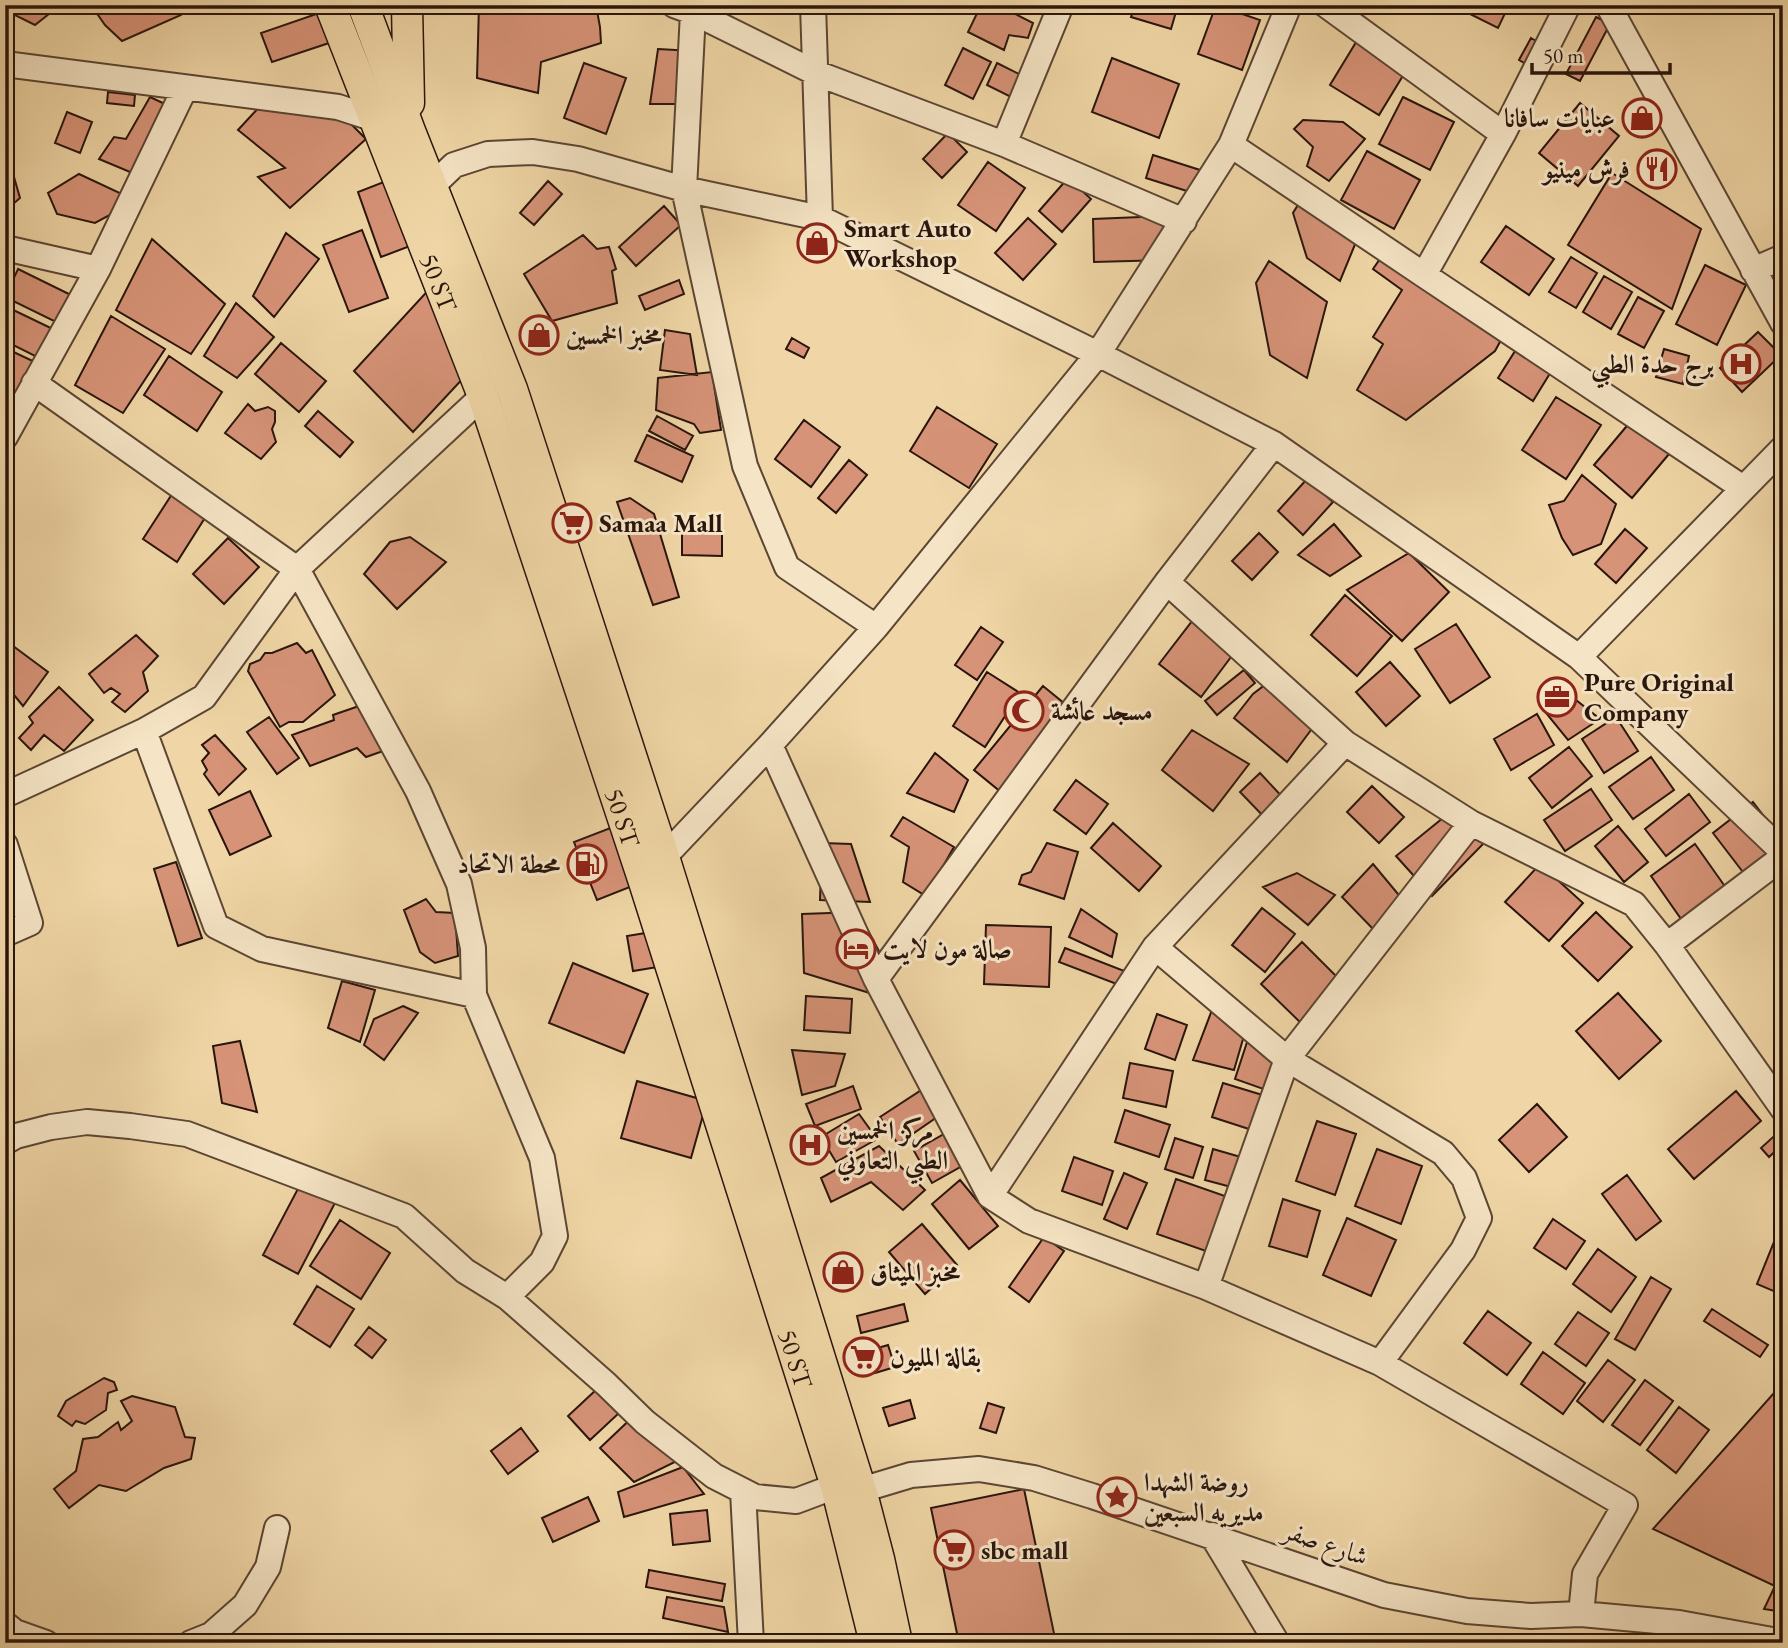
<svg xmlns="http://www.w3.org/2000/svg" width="1788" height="1648" font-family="'EB Garamond',Amiri,serif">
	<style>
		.building { fill: #d79378; stroke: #29150d; stroke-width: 2 }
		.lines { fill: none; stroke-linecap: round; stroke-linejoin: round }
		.minor-casing { stroke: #5b4533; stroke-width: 28 }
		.major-casing { stroke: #29150d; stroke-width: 33 }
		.minor { stroke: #f5e4c5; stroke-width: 24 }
		.major { stroke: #f0d6a6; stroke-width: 30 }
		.labels { text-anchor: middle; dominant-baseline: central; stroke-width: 6; stroke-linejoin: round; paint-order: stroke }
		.poi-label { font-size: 26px; font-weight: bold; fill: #29150d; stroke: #f5e4c5; text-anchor: start }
		.street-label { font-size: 26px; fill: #29150d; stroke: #f5e4c5 }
	</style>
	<rect width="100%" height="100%" fill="#f0d6a6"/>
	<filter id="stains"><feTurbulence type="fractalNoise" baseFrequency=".00286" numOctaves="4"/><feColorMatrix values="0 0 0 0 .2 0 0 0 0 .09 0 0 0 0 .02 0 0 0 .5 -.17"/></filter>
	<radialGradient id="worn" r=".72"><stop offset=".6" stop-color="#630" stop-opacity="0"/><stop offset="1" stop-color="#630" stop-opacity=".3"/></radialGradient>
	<path class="building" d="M5 5H59V6L35 25 13 14 5 17Z
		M91 5H178L181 15 122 41 105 25Z
		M479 5H596L600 27 601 43 541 62 538 93 477 78Z
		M981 5H998L1033 23 1028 38 1009 35 1004 50 968 32Z
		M1135 5H1178L1171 29 1131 17Z
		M1216 5 1260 20 1242 70 1198 54Z
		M1452 5H1509L1498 28Z
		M325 11 335 41 272 62 261 33Z
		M1596 17 1610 24 1580 81 1566 74Z
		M1531 38 1548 48 1536 70 1519 60Z
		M1358 39 1407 69 1379 115 1330 85Z
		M963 48 991 62 973 99 945 85Z
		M658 49 693 51 677 104H650Z
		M1112 58 1179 84 1159 138 1092 112Z
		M584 63 626 78 606 134 564 118Z
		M997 63 1023 76 1013 98 987 85Z
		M108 92 135 95 134 106 107 103Z
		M150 97 182 112 149 180 99 159 114 137 126 139Z
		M1403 97 1454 122 1430 170 1379 144Z
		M263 103 340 113 366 139 290 208 258 177 285 168 238 130Z
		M1580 103 1619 136 1578 186 1539 153Z
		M67 112 92 122 80 153 55 143Z
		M1303 120 1343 122 1365 139 1329 181 1307 166 1313 147 1294 129Z
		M948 133 967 152 942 178 923 159Z
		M1367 151 1420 180 1394 229 1341 200Z
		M1153 155 1200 170 1193 193 1146 178Z
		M988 162 1025 188 996 231 958 205Z
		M5 170H12L20 198 5 211Z
		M1612 173 1701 229 1672 309 1568 245Z
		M79 174 122 194 121 209 95 223 57 214 48 193Z
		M394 178 418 243 381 257 358 192Z
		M1068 178 1091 199 1062 232 1039 211Z
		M548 181 562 194 534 225 520 213Z
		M1301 200 1356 242 1340 281 1307 258 1293 213Z
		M664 206 681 225 636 266 619 247Z
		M1165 216 1167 260 1094 262 1093 219Z
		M1028 218 1056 244 1023 280 995 253Z
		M1506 226 1554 259 1529 295 1481 262Z
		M362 230 388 298 349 312 323 245Z
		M286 233 319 259 274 317 253 296Z
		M583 235 597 249 609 247 616 269 612 271 617 303 552 321 524 274Z
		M152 239 225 304 191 354 116 310Z
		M1384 253 1507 329 1495 351 1406 420 1357 390 1383 344 1373 337 1402 290 1373 269Z
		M1571 257 1597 273 1576 308 1549 292Z
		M1269 261 1327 302 1307 378 1270 355 1256 283Z
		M1705 265 1746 285 1717 345 1676 324Z
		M18 269 73 296 60 324 5 297Z
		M1604 276 1632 292 1611 329 1583 312Z
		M679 280 684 294 645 310 639 296Z
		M433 285 468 373 413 432 354 371Z
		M1638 297 1664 311 1644 348 1618 334Z
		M236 303 274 337 237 378 204 356Z
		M5 306 57 331 43 360 5 341Z
		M111 316 165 349 123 413 75 385Z
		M665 330 690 334 697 375 660 370Z
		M1758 332 1781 355 1742 392 1720 368Z
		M792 338 809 348 804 358 786 349Z
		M281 343 326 381 299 412 255 374Z
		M5 348 37 363 21 398 5 391Z
		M1517 348 1552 370 1533 401 1498 378Z
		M1664 349 1689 356 1683 384 1656 377Z
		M169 356 222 392 197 431 144 395Z
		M712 372 721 430 700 433 694 424 656 410 658 378Z
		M1556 397 1601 425 1566 479 1522 450Z
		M248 404 255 411 268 407 275 411V422L272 429 276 442 261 459 225 433Z
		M937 407 997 444 969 488 910 451Z
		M318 411 353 442 340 457 305 426Z
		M657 416 693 436 685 450 649 431Z
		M804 420 840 447 811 487 775 459Z
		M1631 421 1669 454 1632 498 1594 465Z
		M647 435 693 456 682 482 635 461Z
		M849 460 867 475 836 513 818 498Z
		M1582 475 1616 504 1601 544 1573 555 1562 538 1549 505 1564 501Z
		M1307 479 1333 502 1303 535 1278 511Z
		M174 491 208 513 177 562 143 539Z
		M630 498 654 514 679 597 653 605 617 502Z
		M682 524 722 525V556L682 555Z
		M1334 524 1361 556 1330 576 1298 555Z
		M1625 529 1647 548 1616 583 1595 564Z
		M1259 533 1278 552 1252 580 1232 561Z
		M410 537 446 562 397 609 364 574 390 542Z
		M228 538 259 567 224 604 193 574Z
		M1409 553 1449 592 1402 641 1347 590Z
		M1345 595 1392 636 1357 676 1311 635Z
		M1196 616 1237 649 1201 697 1159 664Z
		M1456 624 1490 677 1450 703 1415 649Z
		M981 627 1003 642 977 680 955 665Z
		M136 635 158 656 143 672 148 691 125 712 112 702 120 694 111 688 104 693 89 674Z
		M5 640 48 672 23 706 5 684Z
		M297 643 306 653 312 650 335 695 303 722H289L280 727 248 671 250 664 260 660 265 653H272Z
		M1390 662 1420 696 1386 726 1356 692Z
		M1244 670 1255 683 1217 715 1205 701Z
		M987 672 1020 693 985 747 953 726Z
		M1279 674 1326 710 1287 762 1234 718 1253 694Z
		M1043 686 1076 713 1007 797 974 770Z
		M59 687 93 720 64 751 44 735 31 750 19 738 33 723 29 717Z
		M1576 700 1600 719 1568 740 1546 713Z
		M359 706 386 750 366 757 357 748 310 766 292 735 334 720 333 715Z
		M1537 714 1554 745 1511 770 1494 739Z
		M269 717 299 758 277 774 247 732Z
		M1616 717 1638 751 1604 773 1582 739Z
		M1192 730 1249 764 1213 811 1162 770Z
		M215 735 246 769 219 795 204 774 207 770 202 761 209 753 202 745Z
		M1569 747 1592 776 1552 808 1529 778Z
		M935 753 968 780 954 812 907 793Z
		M1651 757 1674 790 1633 819 1609 787Z
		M1260 773 1287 802 1268 821 1240 792Z
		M1076 780 1108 804 1086 834 1054 810Z
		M1372 786 1404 817 1379 843 1347 812Z
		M1591 789 1612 820 1565 851 1544 820Z
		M250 791 271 836 230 855 209 810Z
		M1689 794 1710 822 1666 856 1645 829Z
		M1753 802 1783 841 1749 880 1713 833Z
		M1459 805 1487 840 1432 896 1396 856Z
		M903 817 954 847 926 896 903 882 909 847 891 836Z
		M1113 823 1161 866 1139 891 1091 848Z
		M1618 826 1648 862 1624 882 1595 846Z
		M613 827 635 885 597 900 574 842Z
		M822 843 851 844 870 902 820 900Z
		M1047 843 1078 852 1064 899 1019 884 1022 875 1031 872Z
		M1695 844 1731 895 1686 926 1651 876Z
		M176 862 202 938 178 946 154 869Z
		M1373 864 1403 900 1375 931 1342 897Z
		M1540 864 1583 903 1549 941 1505 902Z
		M1297 873 1335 895 1308 925 1263 887Z
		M426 899 436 912 455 913 458 956 435 963 420 952 404 910Z
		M1262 908 1295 934 1265 972 1232 945Z
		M1081 909 1117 934 1112 957 1069 937Z
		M858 912 889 970 873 994 804 973 802 914Z
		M1596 912 1632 947 1598 981 1562 946Z
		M986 925 1051 927 1049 987 984 984Z
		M664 930 670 965 633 971 627 936Z
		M1302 942 1347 987 1306 1028 1261 984Z
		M1065 948 1132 974 1127 988 1059 962Z
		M573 963 648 994 624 1053 549 1023Z
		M342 981 375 990 360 1042 328 1028Z
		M1618 993 1661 1041 1619 1079 1576 1031Z
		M806 996 852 999 850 1033 804 1030Z
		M1215 1002 1248 1022 1234 1070 1193 1060Z
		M403 1006 418 1013 384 1060 364 1045 374 1019Z
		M1157 1014 1187 1025 1175 1060 1145 1049Z
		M1249 1036 1283 1059 1272 1092 1235 1079Z
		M240 1041 257 1112 222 1103 213 1046Z
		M792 1050 845 1054 835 1086 802 1095Z
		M1130 1063 1173 1071 1166 1107 1123 1098Z
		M637 1081 707 1101 691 1158 621 1138Z
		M1223 1083 1269 1097 1258 1132 1212 1117Z
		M853 1086 861 1109 815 1126 806 1104Z
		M923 1089 940 1115 898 1144 880 1117Z
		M1736 1091 1761 1121 1694 1179 1668 1149Z
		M1537 1104 1567 1137 1529 1172 1499 1140Z
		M1125 1110 1170 1125 1159 1157 1115 1142Z
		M859 1114 877 1139 836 1162 821 1137Z
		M1317 1121 1356 1134 1335 1195 1296 1181Z
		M1783 1128V1144L1769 1157 1761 1148Z
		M951 1130 969 1162 932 1183 914 1151Z
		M1175 1138 1203 1147 1193 1178 1165 1169Z
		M879 1146 925 1190 903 1210 871 1182 831 1202 821 1178Z
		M1213 1149 1258 1162 1250 1192 1205 1180Z
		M1377 1149 1422 1166 1401 1224 1355 1206Z
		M1074 1157 1113 1171 1102 1205 1062 1191Z
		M1124 1173 1147 1183 1127 1229 1104 1219Z
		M1627 1175 1661 1221 1636 1240 1602 1194Z
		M1176 1179 1245 1203 1226 1258 1157 1234Z
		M960 1180 998 1226 969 1249 932 1204Z
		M301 1183 336 1201 298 1274 263 1255Z
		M1283 1199 1320 1211 1307 1257 1269 1246Z
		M1347 1218 1396 1240 1371 1296 1323 1275Z
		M1553 1219 1585 1241 1566 1269 1534 1248Z
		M340 1220 390 1253 361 1299 310 1266Z
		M922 1224 957 1265 925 1294 889 1252Z
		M1044 1237 1064 1251 1029 1302 1009 1287Z
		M1776 1237 1783 1239V1295L1757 1284Z
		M1598 1249 1636 1277 1611 1312 1573 1284Z
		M1651 1277 1671 1289 1635 1350 1615 1339Z
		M317 1286 354 1309 330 1347 294 1324Z
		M904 1304 908 1321 861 1333 857 1316Z
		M1712 1309 1768 1345 1760 1357 1704 1321Z
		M1488 1311 1531 1343 1507 1375 1464 1343Z
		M1578 1312 1609 1333 1586 1366 1555 1344Z
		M369 1327 386 1340 372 1358 355 1345Z
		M888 1345 895 1367 875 1373 868 1351Z
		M1543 1352 1585 1383 1563 1414 1521 1384Z
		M1608 1360 1635 1380 1603 1422 1577 1401Z
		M104 1378 114 1382 117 1390 108 1393 106 1410 85 1424 76 1421 72 1426 58 1416 66 1401Z
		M1645 1380 1673 1401 1640 1445 1612 1425Z
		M1783 1383V1612L1764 1609 1775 1586 1653 1529Z
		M597 1389 619 1413 590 1440 568 1416Z
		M132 1396 175 1407 185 1437 195 1438 191 1459 164 1468 126 1491 99 1485 69 1508 54 1489 76 1471 83 1439 98 1437 118 1422 121 1430 132 1421 121 1401Z
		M910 1400 915 1418 889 1426 883 1408Z
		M988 1403 1004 1408 996 1433 980 1428Z
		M1679 1407 1709 1430 1676 1473 1647 1450Z
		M638 1412 681 1459 634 1482 600 1448Z
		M521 1428 538 1451 508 1474 491 1451Z
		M683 1467 704 1494 624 1517 618 1492Z
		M1024 1489 1056 1643H959L931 1508Z
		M588 1497 599 1521 553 1542 542 1518Z
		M707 1510 710 1541 673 1545 670 1514Z
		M649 1570 725 1584 722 1601 646 1587Z
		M667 1597 724 1607 728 1632 663 1618Z
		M1579 1636 1613 1637V1643H1578Z"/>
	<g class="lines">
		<g class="minor-casing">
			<path id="minor" d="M674 5 693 12 816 73 1004 144 1184 221
				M813 5 820 218
				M1326 5 1503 134
				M1608 5 1783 323
				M693 12 684 189 745 466 787 567 876 627
				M5 64 338 107 375 119
				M1004 144 1061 5
				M1231 145 1424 275 1743 488
				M432 186 454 165 488 154 533 152 578 159 684 189 820 218 1098 354 1274 444 1579 657 1783 852
				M5 248 98 269
				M1753 270 1783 257
				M1424 275 1503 134 1568 5
				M34 383 297 569 418 791 459 884 473 948 474 995 542 1158 555 1236 542 1262 507 1297
				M5 437 98 269 185 88
				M1167 582 1345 743 1471 823 1634 904 1667 945 1783 1109
				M1579 657 1783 448
				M144 731 216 926 262 949 474 995
				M770 745 876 979 990 1196 1029 1221 1206 1287 1380 1363 1625 1505 1585 1574 1581 1614
				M5 795 144 731 204 697 297 569 483 396
				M5 845 30 923 5 934
				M664 857 770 745 876 627 1098 354 1231 145 1289 5
				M1667 945 1783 857
				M1155 947 1287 1059 1443 1153 1464 1178 1479 1218 1463 1250 1380 1363
				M876 979 1167 582 1274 444
				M5 1142 16 1136 51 1127 87 1122 130 1126 187 1134 404 1216 465 1271 507 1297 606 1384 645 1422 714 1476 755 1497 796 1501 836 1486
				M990 1196 1155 947 1345 743
				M1206 1287 1287 1059 1471 823
				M861 1490 911 1475 979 1469 1034 1478 1092 1496 1384 1595 1467 1611 1531 1616 1581 1614 1679 1623 1783 1642
				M743 1491 751 1643
				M1212 1535 1277 1643
				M5 1624 15 1632 46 1643
				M191 1643 211 1635 245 1605 268 1567 277 1528"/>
		</g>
		<g class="major-casing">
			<g id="major">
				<path id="s1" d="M330 5 483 396 644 882 836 1486 875 1643"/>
				<path d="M363 5 410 131 512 389 664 857 861 1490 879 1559 897 1643"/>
				<path d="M407 5 409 103"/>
			</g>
		</g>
		<use href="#minor" class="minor"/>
		<use href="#major" class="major"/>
	</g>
	<defs>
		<g id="shop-ring" transform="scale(2.0125)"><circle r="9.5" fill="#f5e4c5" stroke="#8f2418" stroke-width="1.5"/><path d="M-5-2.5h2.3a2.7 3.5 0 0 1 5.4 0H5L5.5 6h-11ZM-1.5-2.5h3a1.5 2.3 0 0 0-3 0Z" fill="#8f2418"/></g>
		<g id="restaurant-ring" transform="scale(2.0125)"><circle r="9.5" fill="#f5e4c5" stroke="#8f2418" stroke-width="1.5"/><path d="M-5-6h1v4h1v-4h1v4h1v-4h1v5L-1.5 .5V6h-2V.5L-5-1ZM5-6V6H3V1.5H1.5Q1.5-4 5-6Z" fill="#8f2418"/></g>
		<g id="hospital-ring" transform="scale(2.0125)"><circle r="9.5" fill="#f5e4c5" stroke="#8f2418" stroke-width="1.5"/><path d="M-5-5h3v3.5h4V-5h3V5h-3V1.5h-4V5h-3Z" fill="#8f2418"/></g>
		<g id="supermarket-ring" transform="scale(2.0125)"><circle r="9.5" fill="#f5e4c5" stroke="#8f2418" stroke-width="1.5"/><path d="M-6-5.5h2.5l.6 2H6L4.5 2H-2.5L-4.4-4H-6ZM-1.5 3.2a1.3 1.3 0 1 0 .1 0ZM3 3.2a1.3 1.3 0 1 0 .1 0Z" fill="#8f2418"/></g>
		<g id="office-ring" transform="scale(2.0125)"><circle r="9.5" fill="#f5e4c5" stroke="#8f2418" stroke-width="1.5"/><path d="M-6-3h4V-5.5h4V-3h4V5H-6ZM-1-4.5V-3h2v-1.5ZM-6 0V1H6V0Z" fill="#8f2418"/></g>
		<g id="mosque-ring" transform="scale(2.0125)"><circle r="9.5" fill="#f5e4c5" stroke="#8f2418" stroke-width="1.5"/><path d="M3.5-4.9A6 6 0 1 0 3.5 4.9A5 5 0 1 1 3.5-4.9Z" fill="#8f2418"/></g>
		<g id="fuel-ring" transform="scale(2.0125)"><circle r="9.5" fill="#f5e4c5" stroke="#8f2418" stroke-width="1.5"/><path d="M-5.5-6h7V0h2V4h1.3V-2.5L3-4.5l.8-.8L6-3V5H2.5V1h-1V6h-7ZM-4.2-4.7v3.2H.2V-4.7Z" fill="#8f2418"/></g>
		<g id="hotel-ring" transform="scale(2.0125)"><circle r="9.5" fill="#f5e4c5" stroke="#8f2418" stroke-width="1.5"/><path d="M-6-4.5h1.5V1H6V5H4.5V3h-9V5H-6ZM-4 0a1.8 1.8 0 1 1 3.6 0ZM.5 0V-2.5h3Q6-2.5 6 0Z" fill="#8f2418"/></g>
		<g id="sight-ring" transform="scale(2.0125)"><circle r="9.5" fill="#f5e4c5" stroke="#8f2418" stroke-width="1.5"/><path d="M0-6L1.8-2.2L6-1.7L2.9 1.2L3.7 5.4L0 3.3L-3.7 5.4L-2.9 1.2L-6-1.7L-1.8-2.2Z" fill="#8f2418"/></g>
	</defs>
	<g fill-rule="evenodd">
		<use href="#shop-ring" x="1642" y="118"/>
		<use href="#restaurant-ring" x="1657" y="169"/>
		<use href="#shop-ring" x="817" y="243"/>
		<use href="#shop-ring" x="539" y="335"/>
		<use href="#hospital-ring" x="1741" y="364"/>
		<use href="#supermarket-ring" x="572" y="523"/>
		<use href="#office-ring" x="1557" y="697"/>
		<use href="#mosque-ring" x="1024" y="711"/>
		<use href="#fuel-ring" x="587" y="864"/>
		<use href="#hotel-ring" x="856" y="949"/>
		<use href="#hospital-ring" x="810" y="1145"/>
		<use href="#shop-ring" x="843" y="1272"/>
		<use href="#supermarket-ring" x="863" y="1357"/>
		<use href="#sight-ring" x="1117" y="1497"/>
		<use href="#supermarket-ring" x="954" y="1550"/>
	</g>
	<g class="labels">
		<g class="poi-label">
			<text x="1615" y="118" text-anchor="end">عبايات سافانا</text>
			<text x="1630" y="169" text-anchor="end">فرش مينيو</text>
			<text x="844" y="228">Smart Auto<tspan x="844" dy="30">Workshop</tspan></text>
			<text x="566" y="335">مخبز الخمسين</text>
			<text x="1714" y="364" text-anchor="end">برج حدة الطبي</text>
			<text x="599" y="523">Samaa Mall</text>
			<text x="1584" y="682">Pure Original<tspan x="1584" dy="30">Company</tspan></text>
			<text x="1051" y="711">مسجد عائشة</text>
			<text x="560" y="864" text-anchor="end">محطة الاتحاد</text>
			<text x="883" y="949">صالة مون لايت</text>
			<text x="837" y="1130">مركز الخمسين<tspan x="837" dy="30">الطبي التعاوني</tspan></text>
			<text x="870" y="1272">مخبز الميثاق</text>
			<text x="890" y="1357">بقالة المليون</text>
			<text x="1144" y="1482">روضة الشهدا<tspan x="1144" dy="30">مديريه السبعين</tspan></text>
			<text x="981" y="1550">sbc mall</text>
		</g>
		<g class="street-label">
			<text stroke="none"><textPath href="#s1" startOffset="298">50 ST</textPath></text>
			<text stroke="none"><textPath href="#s1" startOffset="864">50 ST</textPath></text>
			<text stroke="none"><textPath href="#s1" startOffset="1432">50 ST</textPath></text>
			<text transform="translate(1326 1543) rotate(19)">شارع صفر</text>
		</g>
	</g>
	<rect width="1788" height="1648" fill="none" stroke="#f0d6a6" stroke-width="28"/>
	<rect x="7" y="7" width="1774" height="1634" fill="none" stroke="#29150d" stroke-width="3.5"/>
	<rect x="14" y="14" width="1760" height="1620" fill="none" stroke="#29150d" stroke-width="2"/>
	<path d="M1532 63v10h138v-10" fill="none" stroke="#29150d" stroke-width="3.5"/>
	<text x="1543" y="63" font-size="21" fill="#29150d" stroke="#f5e4c5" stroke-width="5" paint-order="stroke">50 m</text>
	<rect width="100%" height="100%" filter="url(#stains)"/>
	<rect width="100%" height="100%" fill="url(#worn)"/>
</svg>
